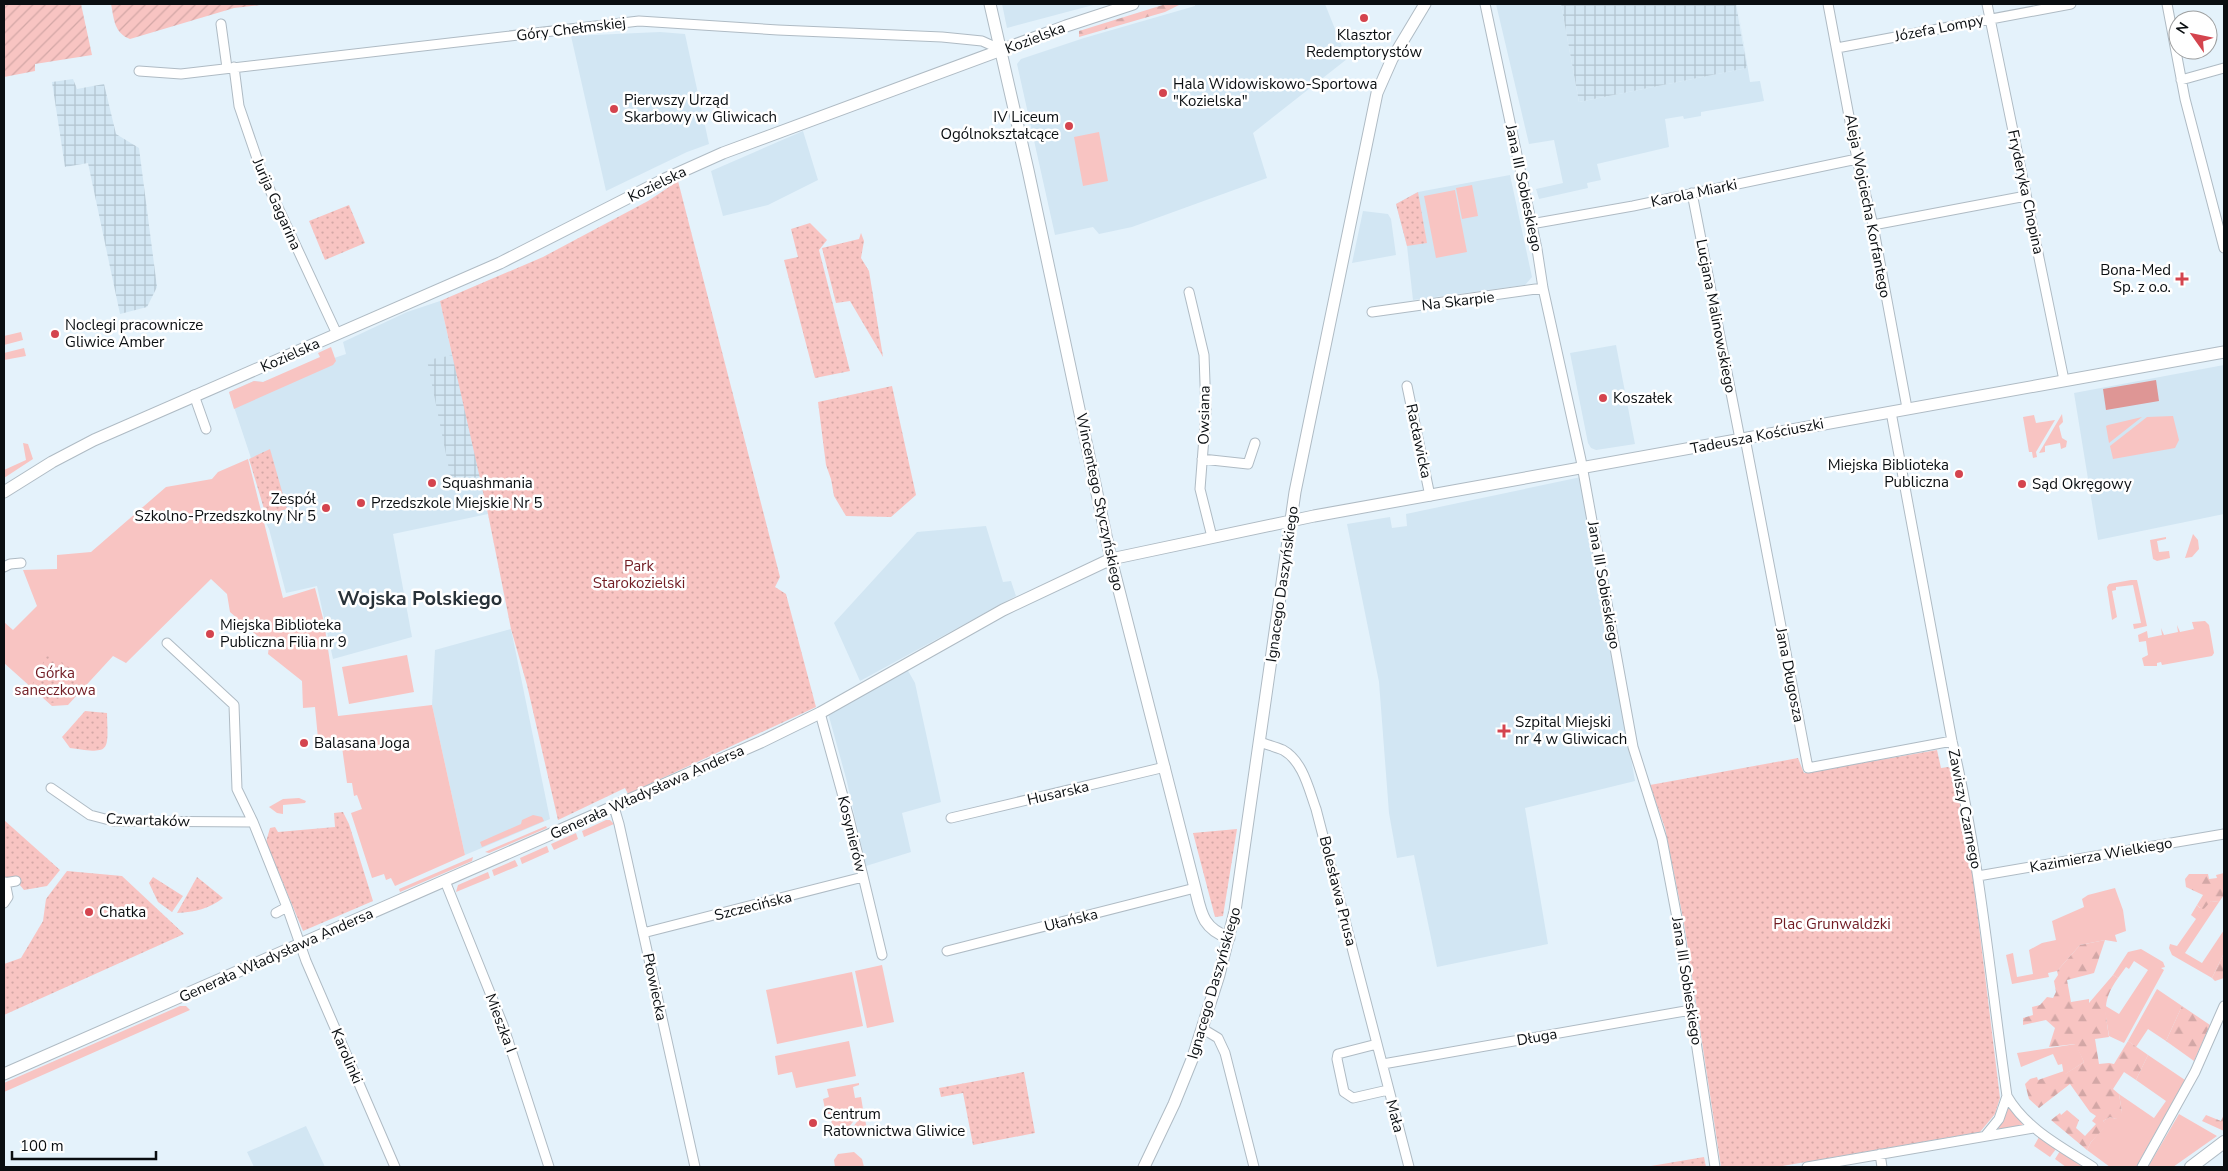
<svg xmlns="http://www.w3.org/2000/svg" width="2228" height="1171" font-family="'Nunito Sans',sans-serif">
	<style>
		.built { fill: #d2e6f3 }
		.industrial { fill: url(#industrial-grid) }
		.grass { fill: #f8c4c2 }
		.forest { fill: url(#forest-firs) }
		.park { fill: url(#park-dots) }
		.garden { fill: url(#garden-furrows) }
		.water { fill: #de9695 }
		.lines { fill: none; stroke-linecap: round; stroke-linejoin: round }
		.minor-casing { stroke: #afbbc4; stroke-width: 11 }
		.tertiary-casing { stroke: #afbbc4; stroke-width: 13 }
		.secondary-casing { stroke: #afbbc4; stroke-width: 14 }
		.minor { stroke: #fff; stroke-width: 9 }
		.tertiary { stroke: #fff; stroke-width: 11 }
		.secondary { stroke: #fff; stroke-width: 12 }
		.poi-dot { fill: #d4444e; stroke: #fff; stroke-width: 2 }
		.labels { text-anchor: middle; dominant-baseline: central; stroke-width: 5; stroke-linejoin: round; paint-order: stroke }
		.street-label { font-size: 15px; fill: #0a0e11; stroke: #fff }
		.poi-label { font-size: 15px; fill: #0a0e11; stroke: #fff; text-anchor: start }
		.park-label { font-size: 15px; fill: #711c23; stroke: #fff }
		.district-label { font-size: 20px; font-weight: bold; fill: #283239; stroke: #fff }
	</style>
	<defs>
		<pattern id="industrial-grid" width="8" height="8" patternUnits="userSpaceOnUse" patternTransform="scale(1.25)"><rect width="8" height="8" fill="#d2e6f3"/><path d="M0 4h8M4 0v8" fill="none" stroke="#b3c4cf"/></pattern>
		<pattern id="forest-firs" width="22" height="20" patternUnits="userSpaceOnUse" patternTransform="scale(1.25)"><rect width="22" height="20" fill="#f8c4c2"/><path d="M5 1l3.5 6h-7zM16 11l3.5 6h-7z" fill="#d3a7a6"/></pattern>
		<pattern id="park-dots" width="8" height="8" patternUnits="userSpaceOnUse" patternTransform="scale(1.25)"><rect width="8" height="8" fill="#f8c4c2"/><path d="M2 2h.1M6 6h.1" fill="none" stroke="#d3a7a6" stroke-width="1.8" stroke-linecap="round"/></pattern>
		<pattern id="garden-furrows" width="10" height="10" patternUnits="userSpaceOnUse" patternTransform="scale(1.25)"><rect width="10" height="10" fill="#f8c4c2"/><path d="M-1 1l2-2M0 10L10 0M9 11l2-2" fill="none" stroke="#d3a7a6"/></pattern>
	</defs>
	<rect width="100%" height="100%" fill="#e4f2fb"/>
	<path class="built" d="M1002 4H1097L1007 28Z
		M1195 4H1325L1347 59 1253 133 1267 178 1132 227 1099 234 1093 227 1055 235 1017 64 1021 59 1084 38 1195 6Z
		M1496 4H1561L1579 102 1747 68 1737 4 1750 82 1760 81 1764 101 1701 112V116L1684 119 1683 116 1665 119 1669 147 1597 164 1601 180 1587 183 1588 188 1539 199 1536 189 1563 183 1554 140 1529 144Z
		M660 32 685 34 709 144 687 152 606 191 571 36Z
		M803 131 818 180 768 205 723 216 711 171Z
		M1510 175 1532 277 1525 285 1413 300 1407 246 1396 204 1418 192Z
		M1363 211 1388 214 1391 219 1396 255 1352 263Z
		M440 301 488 514 393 534 412 637 333 659 317 586 286 593 269 529 264 519 267 515 265 512 250 455 229 392 254 381 263 382 346 354 343 342 407 312Z
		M1616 345 1635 444 1596 450 1591 448 1588 443 1570 353Z
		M2224 365V514L2098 540 2074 393Z
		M1581 477 1635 781 1525 808 1548 944 1437 967 1414 855 1397 858 1389 813 1379 682 1347 524 1390 517 1392 528 1407 526 1406 514Z
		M986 526 1003 582 1011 581 1016 596 860 681 834 623 917 532Z
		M511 629 550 819 465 855 432 705 435 650Z
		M907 669 915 683 941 802 902 813 911 852 866 866 846 778 828 713Z
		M306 1126 325 1167H254L247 1152Z"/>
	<path class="industrial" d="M1561 4H1736L1747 68 1579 102Z
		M73 79 77 89 104 84 116 134 139 148 157 287 147 307 120 314 88 163 65 167 52 82Z
		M454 355 482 477 451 479 427 360Z"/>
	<path class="grass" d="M1099 132 1108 181 1083 186 1074 137Z
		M1472 185 1478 216 1462 219 1456 188Z
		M1455 190 1467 252 1436 258 1424 196Z
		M21 332 23 340 4 345V336Z
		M331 347 336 361 333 365 234 409 229 392 254 381 263 382 320 357 318 353Z
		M24 348 26 356 4 360V353Z
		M2062 414 2063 422 2059 426 2062 438 2067 441 2066 447 2061 449 2060 443 2045 446V452L2039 453Z
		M2034 415 2036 423 2055 420 2036 452 2037 457 2033 458 2032 452H2029L2023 417Z
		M2173 416 2179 440 2175 448 2113 459 2110 446 2147 417Z
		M2142 417 2109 443 2106 426 2108 425Z
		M23 443 28 444 33 459 4 478V470L26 460Z
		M248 459 283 598 315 588 324 622 338 716 432 705 465 855 395 886 391 878 386 880 384 874 372 878 351 813 362 809 357 795 354 796 352 783H347L342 747 319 749 315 707 303 708 302 681 268 654 269 646 230 612 227 594 211 579 126 663 113 656 68 705 52 706 4 663V622L13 630 37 606 23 570 57 569V555L91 552 166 487 212 479 218 472Z
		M2193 534 2198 540 2199 549 2192 557 2185 558Z
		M2166 537V539L2157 541 2159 552 2169 551 2170 558 2157 561 2153 559 2150 540Z
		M2131 580H2137L2147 626 2134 629 2133 624 2141 623 2133 585 2116 587V590L2112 591 2117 617 2112 620 2107 587 2109 584Z
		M2205 621 2209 625 2214 653 2212 656 2162 665 2161 662 2157 663V666H2144L2142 658 2148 655 2146 641 2139 642 2138 635 2147 631 2148 638 2162 635 2161 628 2164 635 2178 632 2177 625 2180 632 2194 629 2192 622Z
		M407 655 414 692 349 704 342 667Z
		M299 798 306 801 305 803 283 805V814L277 813 269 807 283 799Z
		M533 815 542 817 544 821 482 847 480 842 521 824 522 820Z
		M606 820H610L614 824 584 837 582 831Z
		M546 826 547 828 489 853 485 852Z
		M576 833 578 839 554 850 551 844Z
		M547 846 549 852 522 864 520 858Z
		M473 857 472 861 400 892 399 889Z
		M515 860 518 866 494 876 492 870Z
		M488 872 490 878 456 892 458 885Z
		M2115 888 2123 910 2126 931 2115 935 2117 942 2105 940 2080 945 2057 971 2048 973 2049 977 2012 984 2006 955 2013 953 2017 977 2033 974 2029 950 2042 943 2056 940 2052 921 2084 907 2082 899 2088 895Z
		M2211 901 2219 902 2185 953 2202 963 2224 930V953L2212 978 2172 955 2169 948 2170 944 2177 946 2196 919 2191 915 2197 905 2200 908Z
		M2141 949 2163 962 2165 967 2161 968 2164 970 2124 1043 2109 1036 2104 1005 2119 1014 2148 970 2134 961 2129 969 2126 967 2118 978 2113 975 2128 952Z
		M882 965 894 1022 867 1028 855 971Z
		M852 972 863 1026 777 1044 766 990Z
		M2157 989 2182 1006 2166 1041 2148 1029 2136 1047 2128 1041Z
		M180 1006H186L190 1010 4 1092V1083Z
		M849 1041 856 1076 796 1088 792 1072 778 1075 775 1056Z
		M2076 1044 2084 1062 2064 1075 2062 1064 2058 1065 2053 1054 2021 1067 2017 1053Z
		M2148 1055 2185 1080 2136 1167H2110L2087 1150 2091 1142 2106 1125 2103 1121 2110 1117 2116 1119 2122 1112 2119 1094 2154 1118 2166 1101 2136 1080Z
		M859 1083V1085L853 1087 855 1098 861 1097 863 1109 849 1127 833 1130 830 1114H826L823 1099 829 1097 827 1089Z
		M2009 1107 2023 1125 1999 1129 1998 1128Z
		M864 1113 867 1130 861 1133 852 1128Z
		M2179 1114 2217 1136 2173 1167H2148Z
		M2039 1137 2056 1149 2050 1157 2034 1146Z
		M2060 1151 2083 1167H2066L2055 1159Z
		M854 1152 862 1159 864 1167H835L834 1160 838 1154Z"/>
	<path class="forest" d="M1166 4H1181L1165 12 1079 37V31Z
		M2224 873V895L2219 902 2211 901 2203 910 2197 905 2203 895 2186 887 2185 879 2189 874H2208L2209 879 2217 878 2216 875Z
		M2105 940 2094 973 2067 980 2071 1002 2089 999V1003L2113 975 2118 978C2102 1001 2105 1010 2109 1037L2095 1039 2099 1064 2109 1063 2114 1064 2128 1041 2148 1055 2136 1080 2124 1072 2113 1089 2119 1094 2122 1112 2121 1117 2116 1119 2110 1117 2103 1121 2107 1125 2091 1142 2087 1150 2051 1120 2060 1113 2061 1115 2067 1110 2079 1120 2076 1128 2085 1136 2096 1124 2092 1121 2096 1116 2090 1112 2070 1084 2039 1108 2029 1099 2025 1084 2030 1079 2037 1077 2038 1080 2064 1071 2065 1074 2084 1062 2075 1044 2049 1047 2055 1028 2046 1020 2023 1025V1018L2033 1015 2032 1007 2040 1005 2047 997 2053 998 2056 992 2054 981 2058 975 2057 971 2080 945Z
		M2224 953V978L2215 981 2212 978Z
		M2182 1006 2210 1025 2194 1061 2166 1041Z
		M2224 1114V1131L2202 1121 2206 1115 2221 1121Z"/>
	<path class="park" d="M678 181 780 577 775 587 786 594 816 707 628 794 625 788 558 820 527 685 511 629 488 514 440 301 543 257 648 201Z
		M1418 192 1427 243 1407 246 1396 204Z
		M349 205 365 243 325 260 309 221Z
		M810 223 827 240 819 250 850 371 815 378 784 260 798 257 791 229Z
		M861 233 864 241 861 258 869 271 883 357 850 301 836 303 822 248 859 239Z
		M892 386 916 495 891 517 846 516 834 496 831 479 826 465 818 402Z
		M270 449 287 509 268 515 265 512 249 459Z
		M47 655 79 671 71 695 57 702 50 703 31 687Z
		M85 711 107 713C108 753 111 754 70 748L62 737Z
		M1937 750 1941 768 1948 767 1956 773 1973 877 2000 1098 1995 1114 1980 1132 1777 1167H1721L1684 923 1665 828 1650 785 1798 758 1804 773Z
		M343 812 349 824 373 901 303 931 266 842 270 828 275 827 278 832 335 827 334 813Z
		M4 820 60 870 47 886 24 890 13 877 4 878Z
		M1237 829 1223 916 1215 917 1193 833Z
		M67 871 122 876 184 934 4 1015V964L21 958 43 921 46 899Z
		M153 877 183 896 172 912 158 902 149 883Z
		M197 877 223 898C209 909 195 912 177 913Z
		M1024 1072 1035 1133 973 1145 963 1093 941 1097 939 1088Z
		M1704 1157 1706 1167H1645Z"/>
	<path class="garden" d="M4 4H81L92 55 35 64V71L4 77Z
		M111 4H269L234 8 130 39C114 33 114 19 111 4Z"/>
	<path class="water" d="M2156 380 2159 401 2106 410 2103 389Z"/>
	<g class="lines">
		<g class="minor-casing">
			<path id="minor" d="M1485 4 1537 249 1543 288 1581 460 1633 747 1662 839 1678 923 1715 1167
				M1828 4 1857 159 1873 225 1907 408
				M1987 4 2064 380
				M2167 4 2185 99 2224 248
				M221 24 227 68
				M1837 48 2071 4
				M234 67 239 106 262 173 337 334
				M139 71 181 74 639 21 778 30 942 37 982 41 1002 50
				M2181 80 2224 68
				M1692 193 1740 439
				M1531 224 1633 206 1857 159
				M1873 225 2026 196
				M1189 292 1204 355 1206 411 1200 489 1212 537
				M1372 312 1543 288
				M1407 386 1430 496
				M194 395 206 429
				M1891 412 1952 741C1980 858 1990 978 2007 1096 2026 1129 2062 1147 2093 1167
				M1745 438 1808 768 1952 741
				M1202 459 1248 464 1255 443
				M4 567 10 564 21 563
				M167 643 234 705 237 789 253 822 287 907 306 961 395 1167
				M820 713 849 818 882 955
				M1260 742C1268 745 1276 747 1283 750 1303 761 1309 790 1316 809L1409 1167
				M51 788 90 815 113 821 253 822
				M614 807 619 824 695 1167
				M951 818 1165 767
				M1978 876 2224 834
				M445 881 503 1025 549 1167
				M4 883 16 881
				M4 903 8 897 5 882
				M276 913 287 907
				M643 933 863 877
				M947 951 1195 888
				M1203 1029 1218 1038 1225 1053 1254 1167
				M1377 1044 1338 1054 1337 1059 1344 1092 1353 1098 1388 1090
				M1383 1064 1691 1010
				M1986 1135 1999 1119 2007 1096
				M1880 1154 1882 1167
				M1807 1167 2034 1128
				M2142 1167 2195 1072 2224 1006"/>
		</g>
		<g class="tertiary-casing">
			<path id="tertiary" d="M990 4 1028 170 1111 559 1195 888C1201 913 1202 928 1229 938
				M4 492 52 462 94 440 500 263 665 179 723 153 1066 26 1133 4
				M4 1074 761 742 820 713 1003 610 1111 559 1314 516 2224 352
				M1144 1167 1174 1104 1193 1057 1219 975 1235 911 1295 492 1377 93 1392 59 1425 4"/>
		</g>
		<g class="secondary-casing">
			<path id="secondary" d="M2191 1167 2224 1142"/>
		</g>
		<use href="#minor" class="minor"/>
		<use href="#tertiary" class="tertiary"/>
		<use href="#secondary" class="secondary"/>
	</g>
	<g class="poi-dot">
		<circle cx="1364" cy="18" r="5"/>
		<circle cx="1163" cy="93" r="5"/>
		<circle cx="614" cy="109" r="5"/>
		<circle cx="1069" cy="126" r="5"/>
		<path d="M2179.5 271.5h5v5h5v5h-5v5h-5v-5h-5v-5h5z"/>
		<circle cx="55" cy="334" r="5"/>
		<circle cx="1603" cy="398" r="5"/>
		<circle cx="1959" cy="474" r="5"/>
		<circle cx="432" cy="483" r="5"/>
		<circle cx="2022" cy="484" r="5"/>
		<circle cx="361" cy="503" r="5"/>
		<circle cx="326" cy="508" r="5"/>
		<circle cx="210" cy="634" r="5"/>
		<path d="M1501.5 723.5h5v5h5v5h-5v5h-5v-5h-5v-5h5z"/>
		<circle cx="304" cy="743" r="5"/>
		<circle cx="89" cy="912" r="5"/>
		<circle cx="813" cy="1123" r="5"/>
	</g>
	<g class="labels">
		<g class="street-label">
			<text transform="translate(1939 28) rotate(-11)">Józefa Lompy</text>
			<text transform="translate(571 29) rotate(-7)">Góry Chełmskiej</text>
			<text transform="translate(1035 38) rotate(-21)">Kozielska</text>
			<text transform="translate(657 184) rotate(-26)">Kozielska</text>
			<text transform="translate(1524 188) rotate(78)">Jana III Sobieskiego</text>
			<text transform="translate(2026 192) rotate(78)">Fryderyka Chopina</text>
			<text transform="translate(1694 193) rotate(-12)">Karola Miarki</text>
			<text transform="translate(277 204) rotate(66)">Jurija Gagarina</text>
			<text transform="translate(1868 206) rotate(79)">Aleja Wojciecha Korfantego</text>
			<text transform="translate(1458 301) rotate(-7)">Na Skarpie</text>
			<text transform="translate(1716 316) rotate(79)">Lucjana Malinowskiego</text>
			<text transform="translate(290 355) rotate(-24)">Kozielska</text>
			<text transform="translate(1204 415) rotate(-89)">Owsiana</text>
			<text transform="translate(1757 436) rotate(-11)">Tadeusza Kościuszki</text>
			<text transform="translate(1419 441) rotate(78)">Racławicka</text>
			<text transform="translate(1100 502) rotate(78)">Wincentego Styczyńskiego</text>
			<text transform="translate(1282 584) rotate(-82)">Ignacego Daszyńskiego</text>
			<text transform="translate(1604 585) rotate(80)">Jana III Sobieskiego</text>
			<text transform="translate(1790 675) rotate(79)">Jana Długosza</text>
			<text transform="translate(647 792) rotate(-24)">Generała Władysława Andersa</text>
			<text transform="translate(1058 793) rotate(-13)">Husarska</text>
			<text transform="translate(1965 809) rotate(79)">Zawiszy Czarnego</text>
			<text transform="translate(148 820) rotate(2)">Czwartaków</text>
			<text transform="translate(852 834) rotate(76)">Kosynierów</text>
			<text transform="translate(2101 855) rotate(-10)">Kazimierza Wielkiego</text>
			<text transform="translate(1338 891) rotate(76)">Bolesława Prusa</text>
			<text transform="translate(753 906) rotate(-14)">Szczecińska</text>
			<text transform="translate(1071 920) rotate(-14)">Ułańska</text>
			<text transform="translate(276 955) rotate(-24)">Generała Władysława Andersa</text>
			<text transform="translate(1687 981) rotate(81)">Jana III Sobieskiego</text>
			<text transform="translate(1214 983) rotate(-74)">Ignacego Daszyńskiego</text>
			<text transform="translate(655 987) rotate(78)">Płowiecka</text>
			<text transform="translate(501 1023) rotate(69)">Mieszka I</text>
			<text transform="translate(1537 1037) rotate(-10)">Długa</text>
			<text transform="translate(347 1056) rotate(67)">Karolinki</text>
			<text transform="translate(1395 1116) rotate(75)">Mała</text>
		</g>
		<g class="poi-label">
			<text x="1364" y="35" text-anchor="middle">Klasztor<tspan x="1364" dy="17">Redemptorystów</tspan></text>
			<text x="1173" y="84">Hala Widowiskowo-Sportowa<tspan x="1173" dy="17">"Kozielska"</tspan></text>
			<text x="624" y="100">Pierwszy Urząd<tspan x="624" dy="17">Skarbowy w Gliwicach</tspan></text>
			<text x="1059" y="117" text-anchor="end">IV Liceum<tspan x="1059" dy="17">Ogólnokształcące</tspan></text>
			<text x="2171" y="270" text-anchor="end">Bona-Med<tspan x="2171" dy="17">Sp. z o.o.</tspan></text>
			<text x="65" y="325">Noclegi pracownicze<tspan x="65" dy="17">Gliwice Amber</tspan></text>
			<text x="1613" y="398">Koszałek</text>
			<text x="1949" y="465" text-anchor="end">Miejska Biblioteka<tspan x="1949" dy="17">Publiczna</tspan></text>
			<text x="442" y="483">Squashmania</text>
			<text x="2032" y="484">Sąd Okręgowy</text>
			<text x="316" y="499" text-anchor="end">Zespół<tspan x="316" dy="17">Szkolno-Przedszkolny Nr 5</tspan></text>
			<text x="371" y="503">Przedszkole Miejskie Nr 5</text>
			<text x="220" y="625">Miejska Biblioteka<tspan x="220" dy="17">Publiczna Filia nr 9</tspan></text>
			<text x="1515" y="722">Szpital Miejski<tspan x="1515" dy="17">nr 4 w Gliwicach</tspan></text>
			<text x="314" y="743">Balasana Joga</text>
			<text x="99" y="912">Chatka</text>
			<text x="823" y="1114">Centrum<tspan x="823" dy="17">Ratownictwa Gliwice</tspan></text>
		</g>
		<g class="park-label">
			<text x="639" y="566">Park<tspan x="639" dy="17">Starokozielski</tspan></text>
			<text x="55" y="673">Górka<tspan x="55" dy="17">saneczkowa</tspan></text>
			<text x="1832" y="924">Plac Grunwaldzki</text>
		</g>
		<g class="district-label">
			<text x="420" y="598">Wojska Polskiego</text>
		</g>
	</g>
	<rect width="2228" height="1171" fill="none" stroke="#0a0e11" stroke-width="10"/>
	<g transform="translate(2193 35) rotate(303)"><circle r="24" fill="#ffffff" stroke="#9d9fa0"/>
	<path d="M0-4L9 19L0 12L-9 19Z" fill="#d4444e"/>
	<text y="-8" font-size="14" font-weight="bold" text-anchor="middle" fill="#0a0e11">N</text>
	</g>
	<path d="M12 1151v8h144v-8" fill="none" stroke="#0a0e11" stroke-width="2.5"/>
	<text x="20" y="1151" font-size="15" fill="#0a0e11" stroke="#ffffff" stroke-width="4" paint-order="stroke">100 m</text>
</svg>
